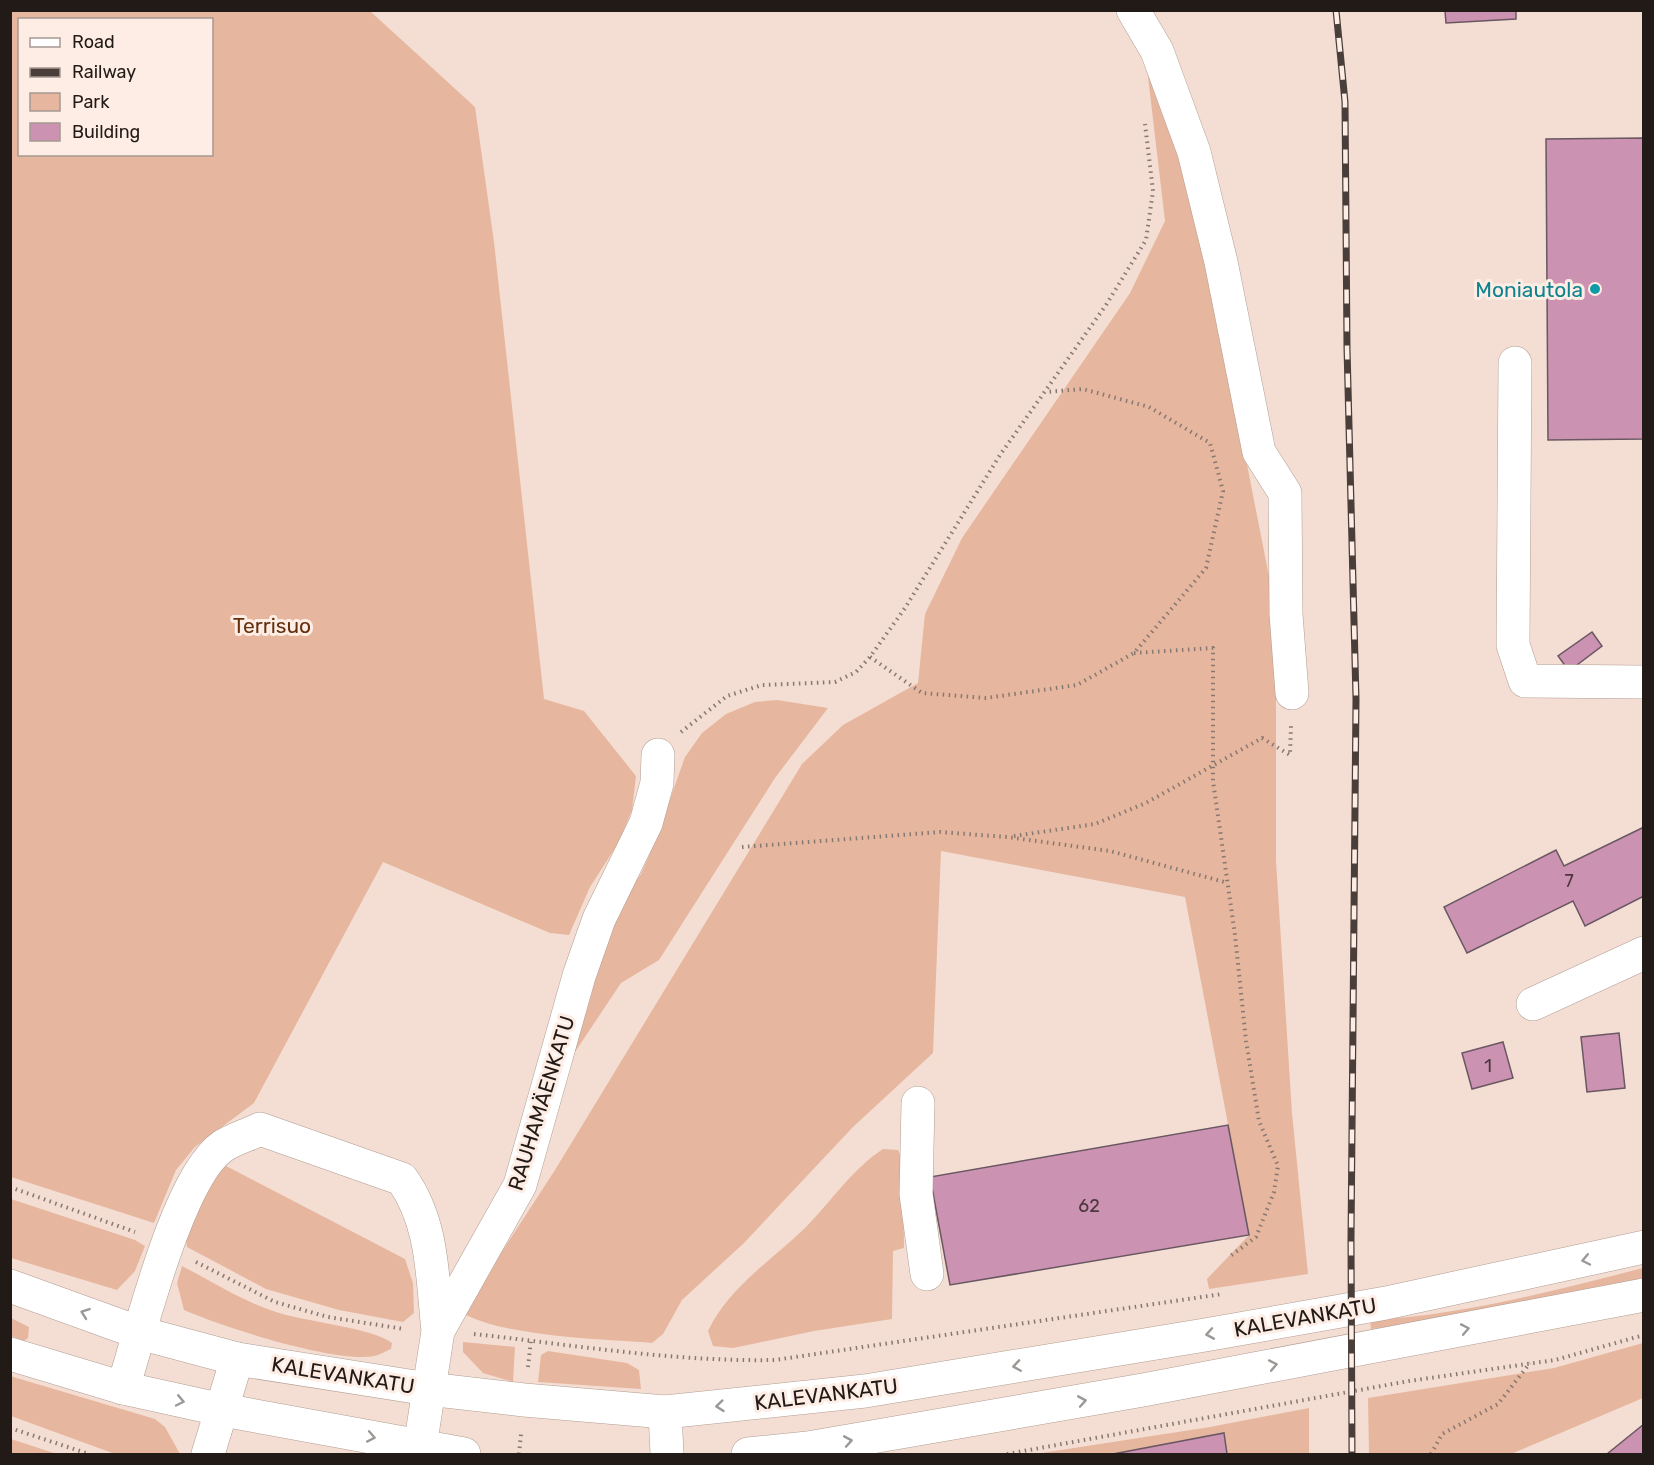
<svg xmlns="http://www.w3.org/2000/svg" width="1654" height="1465" font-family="Rubik,sans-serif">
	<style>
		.green { fill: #e6b79e; fill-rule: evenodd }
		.building { fill: #cb92b2; stroke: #695761; stroke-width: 1.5 }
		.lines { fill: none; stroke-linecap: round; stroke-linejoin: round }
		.minor-casing { stroke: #b19d92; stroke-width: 34 }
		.major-casing { stroke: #b19d92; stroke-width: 34 }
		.path { stroke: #877871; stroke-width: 4; stroke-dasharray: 1.5 4.5; stroke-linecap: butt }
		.minor { stroke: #fff; stroke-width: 33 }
		.major { stroke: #fff; stroke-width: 33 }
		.rail-casing { stroke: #493e39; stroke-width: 7 }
		.rail { stroke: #feede4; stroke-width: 4.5; stroke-dasharray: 14; stroke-linecap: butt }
		.oneway { stroke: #9c9896 }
		.culture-dot { fill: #0f9aa8; stroke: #feede4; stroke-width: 2 }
		.labels { text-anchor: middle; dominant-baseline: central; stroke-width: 6; stroke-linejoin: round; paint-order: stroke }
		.number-label { font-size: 18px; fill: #4c383d }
		.culture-label { font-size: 21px; fill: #0d838f; stroke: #feede4; text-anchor: end }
		.park-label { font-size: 21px; fill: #65300e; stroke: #feede4 }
		.street-label { font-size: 21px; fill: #221a16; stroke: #feede4 }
	</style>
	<rect width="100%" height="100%" fill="#f4ded3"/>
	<path class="green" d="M10 11H370L475 107 494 242 544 699 584 711 636 776 632 810 619 842 590 887 569 935 550 933 383 862 254 1103 195 1147 176 1170 154 1223 11 1177ZM20 20H212V154H20Z
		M1144 43 1179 157 1209 271 1276 612V861L1292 1113 1308 1274 1209 1289 1207 1279 1249 1235 1185 897 941 851 933 1053 853 1127 744 1243 682 1300 663 1334 652 1343C600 1339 506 1337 462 1313L555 1170 802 764 843 725 918 683 925 614 962 538 1130 293 1165 221Z
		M777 700 828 708 775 778 659 960 621 983 569 1061 615 910 641 874 654 844 685 757 702 733 726 714 755 702Z
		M883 1149 898 1150 903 1161 904 1248 893 1251 892 1319 814 1331 733 1348 713 1346 708 1331C728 1288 772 1260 805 1228 831 1202 852 1169 883 1149Z
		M226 1166 405 1259 413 1283 414 1313 403 1322 339 1310 266 1289 187 1247C180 1212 205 1190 226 1166Z
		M11 1199 135 1240 145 1246 135 1271 117 1290 11 1258Z
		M182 1266C211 1281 241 1300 273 1311 304 1322 371 1327 392 1343L391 1349C386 1351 380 1355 374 1356 334 1363 223 1327 184 1310L177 1283Z
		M1643 1268V1278L1519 1308 1371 1329 1370 1320C1461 1316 1556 1290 1643 1268Z
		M11 1318 29 1327 28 1338 24 1341 11 1336Z
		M463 1342 515 1347 513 1382 483 1373 463 1352Z
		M1643 1343V1398L1511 1454H1369L1368 1398 1554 1368Z
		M548 1351 627 1363 639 1370 641 1389 538 1382 541 1355Z
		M10 1376 155 1419 165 1427 180 1454H115L11 1416Z
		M1309 1408V1454H1227L1223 1433 1113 1454H1035L1210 1427Z
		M10 1439H11L57 1454H11Z"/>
	<path class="building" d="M1439 10H1516V19L1446 23 1445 11Z
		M1644 138V439L1548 440 1546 139Z
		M1592 632 1602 646 1569 671 1558 656Z
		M1644 827V896L1585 926 1573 901 1467 953 1444 907 1556 850 1564 866Z
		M1619 1033 1625 1088 1587 1092 1581 1037Z
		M1503 1042 1513 1078 1472 1089 1462 1053Z
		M1228 1125 1249 1235 950 1285 930 1177Z
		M1644 1424V1454H1607Z
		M1224 1433 1227 1454H1113Z"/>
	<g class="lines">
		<g class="minor-casing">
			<path id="minor" d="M1133 10 1157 51 1194 152 1221 262 1259 452 1285 493 1286 614 1292 693
				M1515 363 1513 645 1525 681 1644 682
				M1533 1004 1644 953
				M918 1103 916 1194 927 1274
				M123 1388C140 1334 178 1176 223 1146 234 1139 248 1135 260 1129L402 1179C434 1224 432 1278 438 1331
				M665 1412 667 1454
				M420 1447 438 1331 520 1185 579 976 599 919 646 823 657 783 658 755
				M208 1454 237 1359"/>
		</g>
		<g class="major-casing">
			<path id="major" d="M10 1286 140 1333 237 1359 428 1389 524 1400 665 1412 865 1391 1205 1335 1386 1303 1644 1247
				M10 1354 123 1388 223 1410 464 1454
				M748 1454 808 1448 1143 1390 1644 1295"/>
		</g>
		<path class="path" d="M1134 653 1213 648V781L1235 935 1246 1041 1259 1121 1278 1166 1274 1192 1256 1237 1229 1257
			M870 657 922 693 986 698 1077 685 1134 653 1206 568 1223 491 1210 443 1149 407 1083 389 1045 392
			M681 732 727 696 762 685 835 682 856 672 870 657 905 608 1000 455 1106 305 1146 240 1153 191 1145 124
			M1014 836 1095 824 1146 803 1262 738 1290 755 1291 726
			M742 847 940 832 1007 837 1110 851 1228 883
			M10 1187 135 1232
			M196 1262 275 1302 328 1317 404 1329
			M474 1334C574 1345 674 1362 775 1360L1222 1294
			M528 1367 531 1340
			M10 1428 89 1454
			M519 1454 521 1434
			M1007 1454 1409 1381 1555 1360 1644 1335
			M1431 1454 1442 1434 1498 1404 1530 1363"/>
		<use href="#minor" class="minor"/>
		<use href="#major" class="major"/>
		<g class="rail-casing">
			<path id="rail" d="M1336 10 1345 102 1347 348 1356 699 1351 1239 1352 1454"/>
		</g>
		<use href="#rail" class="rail"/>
	</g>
	<defs><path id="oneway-chevron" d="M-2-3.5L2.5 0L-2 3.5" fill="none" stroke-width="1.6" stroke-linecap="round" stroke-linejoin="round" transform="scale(1.5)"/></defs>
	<g class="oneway">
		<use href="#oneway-chevron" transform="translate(1586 1260) rotate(168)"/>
		<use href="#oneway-chevron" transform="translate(85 1313) rotate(-160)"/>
		<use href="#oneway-chevron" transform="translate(1465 1329) rotate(-11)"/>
		<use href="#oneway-chevron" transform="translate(1210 1334) rotate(170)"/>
		<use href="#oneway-chevron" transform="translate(1273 1365) rotate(-11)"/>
		<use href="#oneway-chevron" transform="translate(1017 1366) rotate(171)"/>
		<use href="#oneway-chevron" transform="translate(180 1401) rotate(12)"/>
		<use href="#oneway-chevron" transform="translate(1082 1401) rotate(-10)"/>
		<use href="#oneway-chevron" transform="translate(720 1406) rotate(174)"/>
		<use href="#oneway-chevron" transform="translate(371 1437) rotate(11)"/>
		<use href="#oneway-chevron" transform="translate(848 1441) rotate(-10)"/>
	</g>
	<circle class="culture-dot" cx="1595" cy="289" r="6"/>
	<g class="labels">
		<g class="number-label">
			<text x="1569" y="881">7</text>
			<text x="1488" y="1066">1</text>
			<text x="1089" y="1206">62</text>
		</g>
		<g class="culture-label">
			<text x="1583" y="289">Moniautola</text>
		</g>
		<g class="park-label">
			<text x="272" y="625">Terrisuo</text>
		</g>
		<g class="street-label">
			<text transform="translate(541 1103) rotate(-73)">RAUHAMÄENKATU</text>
			<text transform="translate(1305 1317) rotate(-10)">KALEVANKATU</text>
			<text transform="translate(343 1375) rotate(9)">KALEVANKATU</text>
			<text transform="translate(826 1394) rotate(-7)">KALEVANKATU</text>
		</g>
	</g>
	<rect width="1654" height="1465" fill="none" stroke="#221a16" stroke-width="24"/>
	<rect x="18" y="18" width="195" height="138" fill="#feede4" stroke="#a69992" stroke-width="1.5"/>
	<rect x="30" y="38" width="30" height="9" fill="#ffffff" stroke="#a69992" stroke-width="1.5"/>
	<text x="72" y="48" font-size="18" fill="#221a16">Road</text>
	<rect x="30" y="68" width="30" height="9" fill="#493e39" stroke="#a69992" stroke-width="1.5"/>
	<text x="72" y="78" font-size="18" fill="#221a16">Railway</text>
	<rect x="30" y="93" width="30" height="18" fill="#e6b79e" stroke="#a69992" stroke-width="1.5"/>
	<text x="72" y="108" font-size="18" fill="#221a16">Park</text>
	<rect x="30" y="123" width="30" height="18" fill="#cb92b2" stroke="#a69992" stroke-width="1.5"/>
	<text x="72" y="138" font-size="18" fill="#221a16">Building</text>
</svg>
